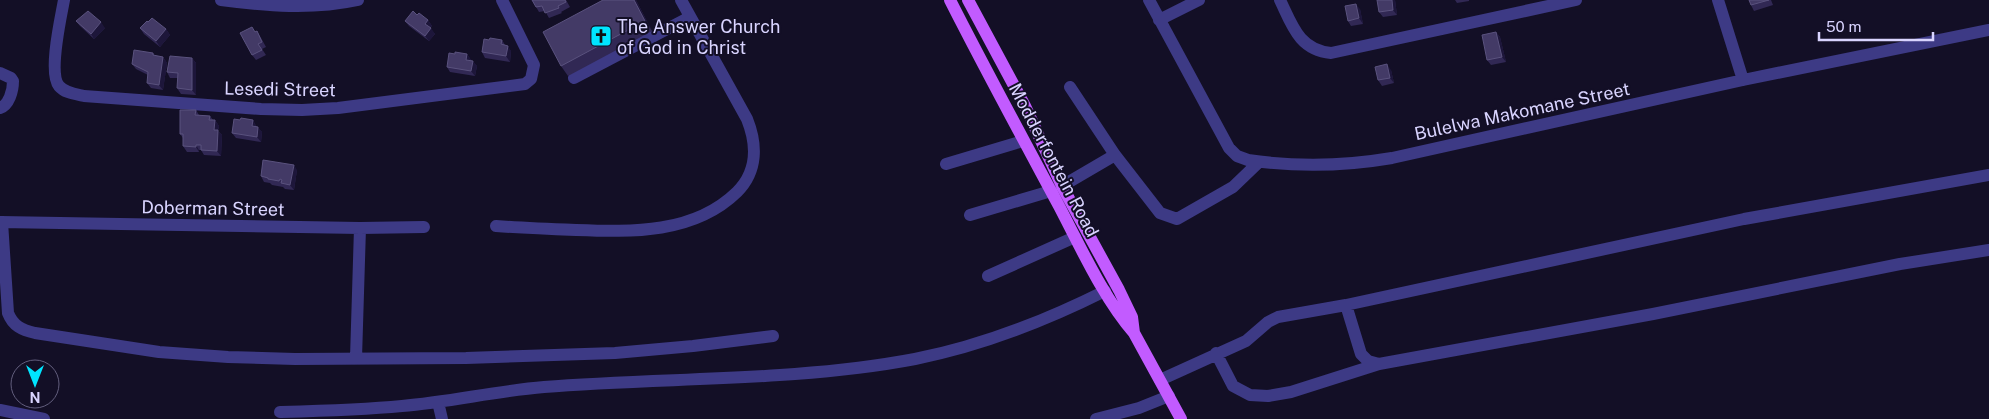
<svg xmlns="http://www.w3.org/2000/svg" width="1989" height="419" font-family="'Public Sans',sans-serif">
	<style>
		.lines { fill: none; stroke-linecap: round; stroke-linejoin: round }
		.minor { stroke: #3d3a85; stroke-width: 12 }
		.major { stroke: #c25bff; stroke-width: 12 }
		.wall { fill: #312854 }
		.shaded-wall { fill: #1d163a }
		.building { fill: #433a66; stroke: #5a527e }
		.labels { text-anchor: middle; dominant-baseline: central; stroke-width: 4; stroke-linejoin: round; paint-order: stroke }
		.poi-label { font-size: 18px; fill: #d9d4ff; stroke: #130f26; text-anchor: start }
		.street-label { font-size: 18px; fill: #d9d4ff; stroke: #130f26 }
	</style>
	<rect width="100%" height="100%" fill="#130f26"/>
	<g class="lines">
		<path class="minor" d="M64 0C61 17 48 73 59 86 65 93 75 94 84 96L261 109 302 110 338 108 525 84 531 79 534 65 502 0
			M221 0C267 6 312 10 358 0
			M1149 0 1229 148 1237 156 1248 160C1295 167 1345 166 1392 158L1743 80 1989 30
			M1280 0C1292 25 1299 50 1331 53L1576 0
			M1718 0 1743 80
			M1159 20 1199 0
			M0 73 11 78 13 81C13 91 9 105 0 108
			M574 78 690 17
			M1070 87 1115 155 1160 213 1177 219 1233 187 1259 162
			M946 164 1023 141
			M1062 186 1115 155
			M970 215 1051 191
			M0 222 360 228 424 227
			M2 222 8 313C13 326 22 330 35 333L159 352 228 357 295 359 466 358 615 353 693 346 773 336
			M496 226C523 228 549 229 576 230 632 232 694 234 737 192 758 171 757 144 747 119L681 0
			M988 276 1075 237
			M1346 305 1361 354 1368 361 1379 364 1653 314 1900 264 1989 250
			M1216 353 1233 386 1250 395 1268 396 1291 392 1379 364
			M356 358 360 228
			M1160 380 1246 341 1268 322 1278 317 1346 305 1744 219 1989 175
			M438 402 442 419
			M0 410 44 419
			M280 412C320 411 361 410 402 406 450 402 496 391 544 387 667 377 793 382 915 359 981 346 1045 321 1105 291
			M1096 419 1139 408 1169 396"/>
		<path class="major" d="M950 0C985 69 1022 137 1059 206 1080 246 1104 299 1134 333L1181 419
			M968 0 1025 106 1062 186 1119 290 1132 317 1134 333"/>
	</g>
	<path class="wall" d="M532 0H566L570 7 561 12 562 13 549 18 545 11 539 12Z
		M603 0H636L652 31 568 76 561 66Z
		M1395 0 1397 15 1383 17 1379 12Z
		M1455 0H1469V1L1457 3Z
		M1749 0H1771L1773 5 1754 11 1751 5Z
		M1360 9 1363 24 1351 26 1348 21Z
		M417 15 428 20 432 26 430 28 435 34 429 41 409 26 405 21Z
		M76 21 105 28 94 39 80 26Z
		M148 22 166 29 170 35 160 47 144 34 140 28Z
		M255 31H257L260 36 266 47 262 49 266 55 256 60 252 55Z
		M1496 32 1500 37 1506 62 1491 65 1487 60Z
		M489 40H502L505 45 511 51 510 62 485 58 482 52Z
		M153 53 155 56 163 57 167 63 163 90 151 88 147 83 148 75 136 69 132 64Z
		M455 54H467L471 60 477 66 475 76 450 72 447 67Z
		M192 58 196 63V95L181 94 177 88 178 78H170L167 72Z
		M1391 70 1394 83 1382 86 1378 80Z
		M196 110 199 115 210 116 213 120H215L219 126 218 131 222 135 221 156 204 155 201 150H199V152H187L183 146V138L180 134Z
		M240 120H253L256 126 262 132 261 142 236 138 232 133Z
		M297 170 294 190 285 189 283 187 272 185 270 183 264 182 261 176Z"/>
	<path class="shaded-wall" d="M634 0H636L652 31 645 21Z
		M1392 0H1395L1397 15 1393 10Z
		M1356 4 1360 9 1363 24 1359 18Z
		M428 20 432 26 429 29 425 24Z
		M101 22 105 28 94 39 91 34Z
		M431 28 435 34 429 41 425 36Z
		M166 29 170 35 160 47 156 41Z
		M1496 32 1500 37 1506 62 1502 57Z
		M508 46 511 51 510 62 506 56Z
		M467 54 471 60 470 65 466 60Z
		M163 57 167 63 163 90 159 85Z
		M192 58 196 63V95L192 90Z
		M473 61 477 66 475 76 471 71Z
		M1387 64 1391 70 1394 83 1390 78Z
		M215 120 219 126 218 131 222 135 221 156 217 151 214 130Z
		M253 120 256 126V131L252 126Z
		M258 127 262 132 261 142 257 137Z
		M196 145 199 150V152L196 147Z
		M294 165 297 170 294 190 290 185Z"/>
	<path class="building" d="M532 0H565L566 2 558 6 559 8 545 13 542 6 536 7Z
		M603 0H634L645 21 561 66 543 32Z
		M1377 0H1392L1393 10 1379 12Z
		M1749 0H1769L1751 5Z
		M1356 4 1359 18 1348 21 1345 6Z
		M88 11 101 22 91 34 76 21Z
		M413 11 417 15 419 13 428 20 425 24 431 28 425 36 405 21Z
		M152 18 166 29 156 41 140 28 147 21 148 22Z
		M252 27 255 32 257 31 262 42 258 44 262 50 252 55 240 33Z
		M1496 32 1502 57 1487 60 1482 35Z
		M490 38 502 40 501 44 508 46 506 56 482 52 484 39 489 40Z
		M134 50 153 53V55L163 57 159 85 147 83 148 72 132 64Z
		M455 52 467 54 466 60 473 61 471 71 447 67 449 53 455 54Z
		M170 56 192 58V90L177 88 178 73 167 72Z
		M1387 64 1390 78 1378 80 1375 67Z
		M180 110H196L195 115 210 116 209 120H215L214 130H218L217 151 201 150V145H196V147L183 146V134H180Z
		M241 118 253 120 252 126 258 127 257 137 232 133 234 119 240 120Z
		M263 160 294 165 290 185 281 183 282 180 280 179 279 181 268 179V178L261 176Z"/>
	<defs>
		<g id="church-square" transform="scale(1.125)"><rect x="-9" y="-9" width="18" height="18" rx="4" fill="#00e5ff" stroke="#130f26"/><path d="M-1.2-6h2.4v3.5h3.3v2.4h-3.3V6h-2.4V-.1h-3.3v-2.4h3.3Z" fill="#111"/></g>
	</defs>
	<g fill-rule="evenodd">
		<use href="#church-square" x="601" y="36"/>
	</g>
	<g class="labels">
		<g class="poi-label">
			<text x="617" y="26">The Answer Church<tspan x="617" dy="21">of God in Christ</tspan></text>
		</g>
		<g class="street-label">
			<text transform="translate(280 89) rotate(1)">Lesedi Street</text>
			<text transform="translate(1522 111) rotate(-12)">Bulelwa Makomane Street</text>
			<text transform="translate(1054 160) rotate(62)">Modderfontein Road</text>
			<text transform="translate(213 208) rotate(1)">Doberman Street</text>
		</g>
	</g>
	<g transform="translate(35 384) rotate(180)"><circle r="24" fill="#130f26" stroke="#625e7d"/>
	<path d="M0-4L9 19L0 12L-9 19Z" fill="#00e5ff"/>
	<text y="-8" font-size="14" font-weight="bold" text-anchor="middle" fill="#d9d4ff">N</text>
	</g>
	<path d="M1819 32v8h114v-8" fill="none" stroke="#d9d4ff" stroke-width="2.5"/>
	<text x="1826" y="32" font-size="15" fill="#d9d4ff" stroke="#130f26" stroke-width="4" paint-order="stroke">50 m</text>
</svg>
